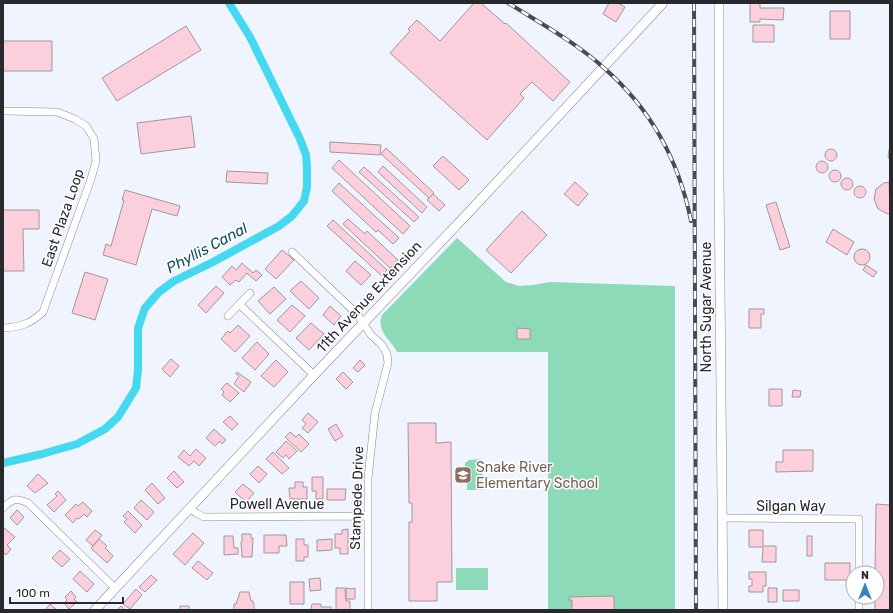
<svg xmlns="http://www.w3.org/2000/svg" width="893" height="613" font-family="Rubik,sans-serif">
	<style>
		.green { fill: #8cdab7 }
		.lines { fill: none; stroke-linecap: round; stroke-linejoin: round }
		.canal { stroke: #44d8f1; stroke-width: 8 }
		.building { fill: #fbd0dc; stroke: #a39699 }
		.minor-casing { stroke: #868993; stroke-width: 8 }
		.tertiary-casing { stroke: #868993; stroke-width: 10 }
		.minor { stroke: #fff; stroke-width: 7 }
		.tertiary { stroke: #fff; stroke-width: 9 }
		.rail-casing { stroke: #4a4b51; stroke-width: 4 }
		.rail { stroke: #fff; stroke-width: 2.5; stroke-dasharray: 8; stroke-linecap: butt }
		.labels { text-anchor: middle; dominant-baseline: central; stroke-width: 3; stroke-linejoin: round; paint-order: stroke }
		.street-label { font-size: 14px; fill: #28292d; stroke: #fff }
		.education-label { font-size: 14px; fill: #785e54; stroke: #fff; text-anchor: start }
		.water-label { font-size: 15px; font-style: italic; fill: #104f59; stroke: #fff }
	</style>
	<rect width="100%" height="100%" fill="#f0f4ff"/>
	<path class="green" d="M457 238 506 282 519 286 533 285 550 282 675 286V610H548V352H397C390 338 376 332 382 315Z
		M482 459 483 490H467V477L464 476 465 463 469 460Z
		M456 568H488V590H456Z"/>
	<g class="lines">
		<path class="canal" d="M3 463 42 454 77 444 105 429 118 417 136 388 138 370V328L145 308 159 292 174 281 213 262 279 226 292 216 304 201 307 187V168L306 155 300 139 250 37 229 3"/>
	</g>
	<path class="building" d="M474 3H481L505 24 506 23 570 82 553 101 532 82 520 94 524 98 487 140 390 53 410 31 408 29 417 20 440 41Z
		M609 3H618L625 7 616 22 603 14Z
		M750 3H760V8H784L783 20 760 19V22H750Z
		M830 11H850V39H830Z
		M753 25H774V42H753Z
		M186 26 201 50 117 101 102 78Z
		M3 41H52V71H3Z
		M191 116 195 147 141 154 137 123Z
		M330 142 381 145 380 155 330 152Z
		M890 145V161L888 156Z
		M386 148 434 193 429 198 381 154Z
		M825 155a6 6 0 1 1 12 0a6 6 0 1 1-12 0Z
		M443 156 469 180 459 190 433 166Z
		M339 160 410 226 403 234 332 168Z
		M816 167a6 6 0 1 1 12 0a6 6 0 1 1-12 0Z
		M383 166 427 207 422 213 378 172Z
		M364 167 419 217 414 222 359 172Z
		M829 176a6 6 0 1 1 12 0a6 6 0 1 1-12 0Z
		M227 171 268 173 267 184 226 182Z
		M841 184a6 6 0 1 1 12 0a6 6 0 1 1-12 0Z
		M575 182 588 194 578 206 564 194Z
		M889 182 890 214H888L878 209 874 199 876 189 884 183Z
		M339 183 399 238 393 244 378 230 376 232 332 191Z
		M854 192a6 6 0 1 1 12 0a6 6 0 1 1-12 0Z
		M125 190 180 206 177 216 152 209 136 265 103 255 106 244 111 246 124 200H122Z
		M433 194 445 205 439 211 427 200Z
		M776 202 790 247 780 250 766 205Z
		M3 210H39V229H23L24 271H3Z
		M522 211 547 235 511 273 486 250Z
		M348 219 365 234 367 231 398 260 390 268 343 224Z
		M333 220 387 270 382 276 327 226Z
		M833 229 854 242 847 255 826 242Z
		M854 257a8 8 0 1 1 16 0a8 8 0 1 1-16 0Z
		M282 250 294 260 276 279 265 269Z
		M355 261 371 275 361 285 346 271Z
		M242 263 253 273 256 270 262 275 256 281 247 273 239 282 236 280 230 285 222 277 232 266 236 270Z
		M866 265 877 272 873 277 863 270Z
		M85 272 108 279 95 320 72 313Z
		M301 281 319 298 309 309 290 291Z
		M216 286 224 293 206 313 198 305Z
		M274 287 286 299 270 314 258 301Z
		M292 305 305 316 290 332 277 320Z
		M330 306 341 316 334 325 323 315Z
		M749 309H764V314H761V328H749Z
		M311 323 324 334 309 350 296 338Z
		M238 325 250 336 235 352 221 339 228 331 230 333Z
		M517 328 530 329V339H517Z
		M257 342 269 354 255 370 242 358Z
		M171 359 179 366 170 377 162 369Z
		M276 360 288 372 274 387 261 376Z
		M360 360 365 365 358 372 353 368Z
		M237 372 251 382 244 392 234 384 239 376 236 374Z
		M343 372 353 382 346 389 336 379Z
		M227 383 239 393 230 402 222 395 224 392 221 389Z
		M769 389H782V406H769Z
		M793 390 801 391 800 397H792Z
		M308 413 318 422 308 433 302 428 306 424 302 420Z
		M230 416 238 424 232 430 223 422Z
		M408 423H436V443L451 442 452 582H437V601H409V522H412V503H409Z
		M336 424 343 436 335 441 328 429Z
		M214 429 226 440 222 444 220 441 215 446 206 438Z
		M290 432 296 437 299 434 309 444 301 452 285 437Z
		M286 441 297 451 289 459 286 455 283 458 276 452Z
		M196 449 206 458 199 466 194 461 189 466 178 457 184 450 190 456Z
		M783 450H813V471L776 472V462H783Z
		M273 452 289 468 282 474 266 459Z
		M258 466 267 474 259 483 250 474Z
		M174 471 184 482 177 488 167 478Z
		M38 474 48 483 35 493 27 486Z
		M312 477H323V499H316V491H312Z
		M295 482H303V487H307V499H290L289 488H295Z
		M152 483 165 498 158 504 145 490Z
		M243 484 254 493 246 502 235 492Z
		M327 489H346L345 500H327Z
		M58 491 66 500 54 512 47 505 57 496 55 494Z
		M141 500 154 512 147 520 134 508Z
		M83 502 92 511 87 517 84 514 79 519 77 518 73 523 65 515 76 504 78 506Z
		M876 504 890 505V610H875V597H877V573H875Z
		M17 510 24 517 17 525 10 518Z
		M128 511 142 525 135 533 124 522 127 519 123 516Z
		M3 527 15 537 7 545 11 549 6 555 3 552Z
		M348 529V554H340V548H335V534H342V530Z
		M95 530 102 535 93 546 86 540Z
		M749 530H763V546H776V562H762L763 547H749Z
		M193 533 204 543 185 565 173 554Z
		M242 534H251V538H253L252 557H242L241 542H242Z
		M264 535H286L287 546H279V553H264Z
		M224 536H233L234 548H238V554L224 555Z
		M807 536H812V556H807Z
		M99 539 107 546 105 548 113 556 107 563 91 548Z
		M296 539H304V545H308V557H304V561H296Z
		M332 539V550L317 551V540Z
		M60 550 70 559 62 567 52 558Z
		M198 561 213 573 207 580 192 568Z
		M825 563H850V580H825Z
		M80 571 94 584 87 592 73 579Z
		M749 572H766V586H763V592H749V586H752V579H749Z
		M151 575 157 580 145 592 139 587Z
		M320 578 321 590 310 591 309 579Z
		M290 582H304V604H290Z
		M336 588H345L346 601H350V610H336Z
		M346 588 351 589 355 588V599H346Z
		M768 588H777V602H768Z
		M136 589 142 595 130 609 123 604Z
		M783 590H799V601H783Z
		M71 591 76 597 74 599 77 602 69 609 64 603 67 600 65 597Z
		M240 592H249L251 601H253L254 605V610H234V604H236Z
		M614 596V610H572V600H569V597Z
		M50 604 57 610H45Z
		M312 604H321V607H331V610H311Z
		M121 606 125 610H117Z
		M180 606H189V610H180Z"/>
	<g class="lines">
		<g class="minor-casing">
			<path id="minor" d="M3 111 57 112 75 119 86 126 94 139 96 161 91 179 43 312C30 324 21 327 3 328
				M292 252 357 314 371 335 382 345 387 354 388 363 375 413 368 478V610
				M239 304 314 375
				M228 316 250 293
				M3 508C12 499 15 497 28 503L115 588
				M189 508 196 513 204 517 368 516
				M723 518 859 519V573
				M859 597V610"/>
		</g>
		<g class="tertiary-casing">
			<path id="tertiary" d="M719 3V176L723 610
				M95 610 314 375 470 211 663 3"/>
		</g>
		<use href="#minor" class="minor"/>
		<use href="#tertiary" class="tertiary"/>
		<g class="rail-casing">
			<path id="rail" d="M508 3C540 23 575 42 604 68 650 108 679 161 691 221
				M694 3 696 610"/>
		</g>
		<use href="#rail" class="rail"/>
	</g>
	<defs>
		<g id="school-square" transform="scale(0.9)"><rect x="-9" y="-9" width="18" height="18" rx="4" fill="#8d6e63" stroke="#fff"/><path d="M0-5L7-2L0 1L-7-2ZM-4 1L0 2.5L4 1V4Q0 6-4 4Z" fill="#fff"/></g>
	</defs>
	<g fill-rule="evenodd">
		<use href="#school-square" x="463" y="475"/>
	</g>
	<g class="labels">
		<g class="street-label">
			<text transform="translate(63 218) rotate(-71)">East Plaza Loop</text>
			<text transform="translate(369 297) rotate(-47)">11th Avenue Extension</text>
			<text transform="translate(706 307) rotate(-90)">North Sugar Avenue</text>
			<text transform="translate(357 498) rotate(-88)">Stampede Drive</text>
			<text x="277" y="504">Powell Avenue</text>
			<text x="791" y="506">Silgan Way</text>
		</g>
		<g class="education-label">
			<text x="476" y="467">Snake River<tspan x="476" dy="16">Elementary School</tspan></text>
		</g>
		<g class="water-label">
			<text transform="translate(207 248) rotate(-28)">Phyllis Canal</text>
		</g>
	</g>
	<rect width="893" height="613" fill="none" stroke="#28292d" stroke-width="8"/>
	<g transform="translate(865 585)"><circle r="19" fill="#ffffff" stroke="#a9a9ab"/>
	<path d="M0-3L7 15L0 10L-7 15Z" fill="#3883b6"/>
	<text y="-6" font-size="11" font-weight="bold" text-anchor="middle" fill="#28292d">N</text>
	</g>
	<path d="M10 597v6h113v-6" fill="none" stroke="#28292d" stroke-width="2"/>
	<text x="16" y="597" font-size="12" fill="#28292d" stroke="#ffffff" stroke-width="3" paint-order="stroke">100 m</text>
</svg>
